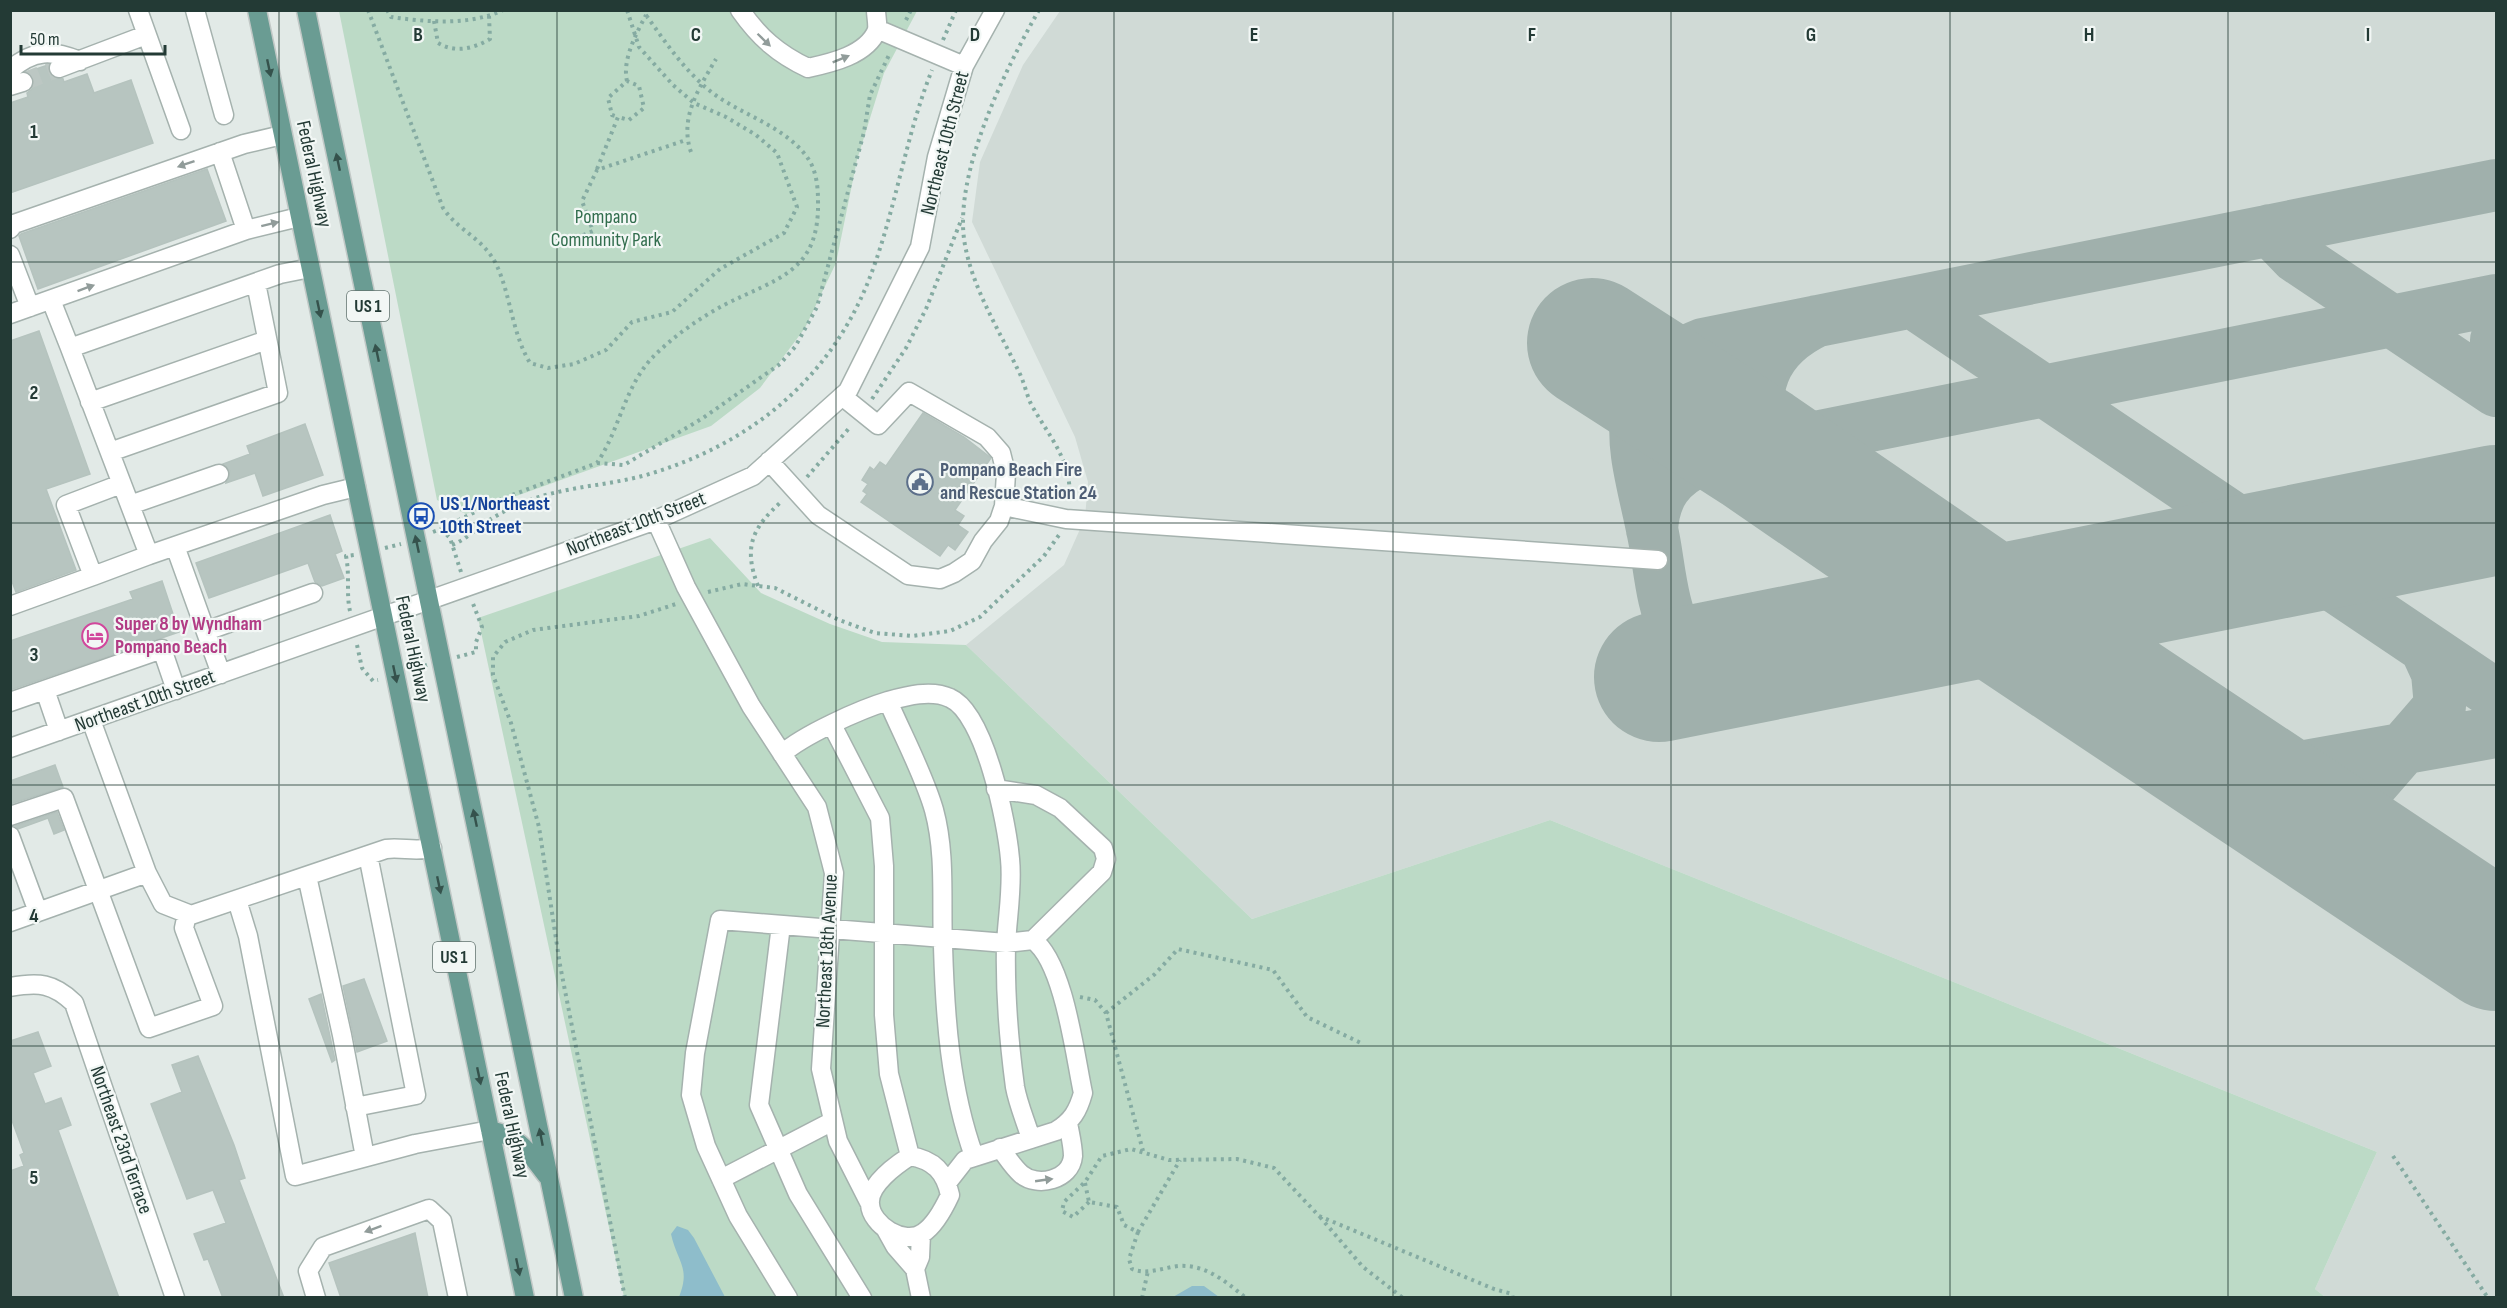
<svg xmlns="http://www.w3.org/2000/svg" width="2507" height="1308" font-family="'Sofia Sans Condensed',sans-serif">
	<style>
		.built { fill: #d0dad6 }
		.green { fill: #bcdac6 }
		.water { fill: #8ebdcb }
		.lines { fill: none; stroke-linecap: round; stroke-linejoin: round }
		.taxiway { stroke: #a0b0ac; stroke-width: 52 }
		.runway { stroke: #a0b0ac; stroke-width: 130 }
		.building { fill: #b7c5c0; stroke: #b5c3be; stroke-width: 1.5 }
		.minor-tunnel { stroke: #bcc7c3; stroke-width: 18; stroke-dasharray: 18 9; stroke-linecap: butt }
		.minor-casing { stroke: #a5b2ae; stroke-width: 21 }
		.major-casing { stroke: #c1c8c6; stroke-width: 21 }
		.path { stroke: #85aba2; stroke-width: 4; stroke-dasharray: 3 4.5; stroke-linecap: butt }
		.minor { stroke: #fff; stroke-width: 18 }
		.major { stroke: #6a9c93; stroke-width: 18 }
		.oneway { fill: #919c9a }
		.oneway2 { fill: #35524c }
		.grid { fill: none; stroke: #233a35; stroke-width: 1.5; stroke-opacity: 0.55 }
		.labels { text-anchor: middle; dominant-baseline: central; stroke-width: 4.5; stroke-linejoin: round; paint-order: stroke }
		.shield { fill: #f2f7f5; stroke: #61736f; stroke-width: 1.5 }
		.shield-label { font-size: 18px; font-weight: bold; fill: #233a35 }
		.street-label { font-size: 20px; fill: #233a35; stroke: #f2f7f5 }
		.park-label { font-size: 20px; fill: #316d4d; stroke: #f2f7f5 }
		.service-label { font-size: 20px; font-weight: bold; fill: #4e5e75; stroke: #f2f7f5; text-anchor: start }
		.transit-label { font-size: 20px; font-weight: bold; fill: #164399; stroke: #f2f7f5; text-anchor: start }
		.hotel-label { font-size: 20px; font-weight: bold; fill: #b23c85; stroke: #f2f7f5; text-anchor: start }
		.grid-label { font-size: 20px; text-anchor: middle; font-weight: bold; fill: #233a35; stroke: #f2f7f5; stroke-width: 4.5; stroke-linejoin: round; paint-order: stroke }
	</style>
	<rect width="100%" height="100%" fill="#e2eae7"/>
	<path class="built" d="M1060 11H2496V1297H2325L2315 1289 2377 1152 1550 820 1252 919 966 645 1064 565 1085 518 1088 482 1075 437 972 222 980 162 1023 65Z"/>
	<path class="green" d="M339 11H917L884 73 857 160 836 263 805 328 760 388 711 426 466 514 437 500Z
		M710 538 761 593 830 624 882 642 966 645 1252 919 1550 820 2377 1152 2315 1289 2325 1297H624L478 618Z"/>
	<path class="water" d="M677 1226 688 1230 694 1238 725 1297H679C691 1267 677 1262 671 1234Z
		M1192 1286H1204L1219 1297H1173Z"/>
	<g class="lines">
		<path class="taxiway" d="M2270 230 2296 257 2496 391
			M1912 302 2496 695
			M2496 340V363
			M1757 449C1754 389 1758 349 1817 321
			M1652 530C1654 495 1669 474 1701 460L2496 300
			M1743 661C1719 661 1688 651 1675 629 1662 608 1659 564 1654 539 1639 458 1603 383 1703 344L2496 185
			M2243 777 2496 732
			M2374 864 2356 803 2440 706 2437 673 2426 649"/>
		<path class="runway" d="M1592 343 1757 449 1993 611 2496 946
			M1659 677 2496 510"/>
	</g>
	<path class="building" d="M48 65 51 76 63 79 64 82 87 74 94 93 131 80 153 143 10 193V103L28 97 27 93 32 89 34 79 27 72Z
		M207 169 226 221 38 289 19 236 21 234Z
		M39 331 90 474 46 489 76 570 16 592 10 576V341Z
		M923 413 964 437 991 458 955 510 964 516 958 525 968 532 955 550 948 545 940 556 861 502 867 494 863 491 868 484 862 480 870 467 874 470 880 462 886 466Z
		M305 424 323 475 263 496 255 473 226 483 230 471 223 464 250 454 247 446Z
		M330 515 342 551 335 554 344 578 322 586 315 582 308 563 209 598 196 563Z
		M162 581 179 632 10 690V641L133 599 130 592Z
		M55 765 63 787 10 804V781Z
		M57 812 64 830 54 834 48 818 18 829 15 826Z
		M364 979 387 1041 357 1052 343 986Z
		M321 994 335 1060 332 1062 309 999Z
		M38 1032 51 1066 33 1073 45 1104 61 1098 71 1125 58 1130 119 1298H10V1171L24 1166 20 1155 24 1153 10 1115V1041Z
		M198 1056 234 1145 245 1178 239 1180 284 1298H223L208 1259 204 1260 194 1234 226 1223 213 1190 187 1199 151 1104 182 1092 172 1065Z
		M415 1233 428 1298H341L329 1263Z"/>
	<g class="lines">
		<path class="minor-tunnel" d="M23 82 59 68"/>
		<g class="minor-casing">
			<path id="minor" d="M138 10 181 130
				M195 10 224 115
				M740 10C759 37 778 54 808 68 831 63 867 55 877 30 878 24 876 16 876 10
				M877 29 964 66
				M59 68 146 35
				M10 70C34 49 52 50 80 61
				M10 86 23 82
				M220 152 246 230
				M10 229 14 224 244 144 282 135
				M10 255 30 307
				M310 268 280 274 70 348 149 555 323 495 356 487
				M51 300 70 348
				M10 314 246 230 299 217
				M90 402 267 340
				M110 452 278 393 256 283
				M769 461 818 515 908 575 940 579 954 573 972 561 983 541 999 521 1004 506 1006 473 1001 453 987 437 909 392 878 425 842 396
				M121 484 66 505 93 576 149 555
				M130 505 219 474
				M1004 506 1066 519 1658 560
				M656 520 686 587 751 706 817 807 834 873 821 1069 838 1141 869 1202
				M175 546 221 674
				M10 606 93 576
				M206 631 313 593
				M45 690 59 731
				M888 701C903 736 924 775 934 810 946 854 941 901 943 946 945 1017 950 1089 974 1156
				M10 702 162 649 176 690
				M832 725 880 818 884 866V1015L889 1074 910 1156
				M10 748 656 520 753 476 848 391 920 247 937 157 964 66 995 10
				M782 754C803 735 861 709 888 701 906 696 931 689 950 698 985 713 1007 823 1010 859 1013 888 1007 918 1006 946 1005 991 1009 1042 1015 1087 1018 1104 1026 1122 1031 1139
				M10 816 64 798 149 1028 213 1006 184 928 187 914
				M10 836 38 912
				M147 873 163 904 191 915 386 849C402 847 415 852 432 848
				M307 876 342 1035 365 1157
				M237 900 248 936 295 1176 415 1144 490 1130
				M10 922 147 873 91 720
				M781 925 759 1105 798 1194 862 1298
				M10 987C39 982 53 983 74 1003L175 1298
				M355 1107 416 1095 368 855
				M1000 1148C1007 1157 1013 1167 1021 1174 1037 1188 1071 1180 1073 1156 1073 1146 1070 1134 1068 1123
				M910 1156C934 1160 945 1172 950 1195 944 1208 935 1225 923 1233 904 1246 871 1225 870 1204 868 1185 896 1165 910 1156Z
				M721 1179 833 1121
				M947 1183 965 1160 1056 1131C1072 1121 1078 1111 1083 1093 1075 1056 1064 962 1033 940
				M885 1228 895 1246 915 1269 921 1298
				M915 1269 920 1257 921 1234
				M316 1298 308 1271 323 1247 429 1209 442 1221 458 1298
				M788 1298 738 1216 706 1146 691 1095 695 1053 720 920 1006 943 1033 940 1102 872 1106 859 1103 848 1060 808 1036 795 996 789"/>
		</g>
		<g class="major-casing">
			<path id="major" d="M257 10 525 1298
				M306 10 574 1298
				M490 1130C521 1137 528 1152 547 1176"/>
		</g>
		<path class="path" d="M368 10 443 208C459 232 484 238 497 266 511 297 512 333 530 363L548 368 574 364 606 350 632 322 672 312 720 269 784 233 797 207 777 153 756 135 726 117 694 103 673 85 639 47 627 10
			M387 10 391 17C427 22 469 26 503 10
			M1039 10C1005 70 952 176 965 245 973 289 999 330 1018 370 1024 381 1026 393 1031 404 1049 437 1074 462 1069 503
			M906 20 911 10
			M434 21 438 43C455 53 473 49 490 39L489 16
			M943 40 956 10
			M627 81C622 60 636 34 646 15L644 10
			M691 152C679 118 699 88 716 59
			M597 169 618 117 629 120 644 108 639 86 627 81 608 98 612 115 618 117
			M576 238 593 231 582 201 597 170 686 140
			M872 399 906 348 926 309 962 218
			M597 463 624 465 703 418 780 364 795 347 817 307 864 132 870 95 890 53
			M807 477 851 426
			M433 532 441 529
			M452 545C465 540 471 533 482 525 499 513 519 503 539 497 574 486 610 485 646 475 746 446 825 384 866 287 895 217 904 140 932 70
			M385 548 401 544
			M461 572 450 538 441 529 499 500 597 463C619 431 624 389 651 359 671 338 698 319 724 305 777 278 820 273 818 200 818 186 816 169 807 157 784 126 744 116 714 94 686 73 666 43 646 15
			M758 586C743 547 752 528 782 501
			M708 592 742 584 775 588 839 620 875 633 912 636 950 631 980 617 1044 556 1059 535
			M350 611C346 594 350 576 346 556L354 555
			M357 645 362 668 373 681 378 680
			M457 657 476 652V642L482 627 472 601
			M411 670 427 665
			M1080 997 1095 1000 1106 1013 1143 1151
			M1106 1013 1155 974 1178 949 1273 970 1307 1017 1363 1044
			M2393 1156 2488 1298
			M1085 1183 1089 1202 1117 1207 1124 1225 1138 1232 1180 1160
			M1089 1202 1073 1217 1062 1211 1064 1202 1085 1182 1102 1156 1131 1149 1169 1160 1237 1159 1274 1168 1319 1216 1494 1289 1512 1294 1513 1298
			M1320 1217 1363 1267 1403 1298
			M1138 1232 1129 1259 1132 1269C1147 1275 1162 1268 1178 1266 1206 1264 1226 1282 1246 1298
			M625 1298 560 965 539 827 511 723 493 675V657L505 642 533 630 639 616 676 604
			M1142 1298 1148 1271"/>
		<use href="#minor" class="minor"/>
		<use href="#major" class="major"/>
	</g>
	<defs><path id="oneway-solid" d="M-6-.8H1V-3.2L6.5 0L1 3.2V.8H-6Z" transform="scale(1.5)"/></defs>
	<g class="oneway">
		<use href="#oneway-solid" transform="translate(764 40) rotate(44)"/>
		<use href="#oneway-solid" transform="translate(841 59) rotate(-22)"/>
		<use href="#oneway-solid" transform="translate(186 164) rotate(161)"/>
		<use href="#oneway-solid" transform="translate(270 224) rotate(-14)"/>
		<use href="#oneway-solid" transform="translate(86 288) rotate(-20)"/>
		<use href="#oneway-solid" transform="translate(1044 1180) rotate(-8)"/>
		<use href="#oneway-solid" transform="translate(373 1229) rotate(160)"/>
	</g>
	<g class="oneway2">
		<use href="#oneway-solid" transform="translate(269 68) rotate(78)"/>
		<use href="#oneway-solid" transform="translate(338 162) rotate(-102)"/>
		<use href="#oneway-solid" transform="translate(319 309) rotate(78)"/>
		<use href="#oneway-solid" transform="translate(377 353) rotate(-102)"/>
		<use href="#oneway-solid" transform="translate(417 544) rotate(-102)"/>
		<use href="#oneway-solid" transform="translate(395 674) rotate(78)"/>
		<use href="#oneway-solid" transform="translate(475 818) rotate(-102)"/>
		<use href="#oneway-solid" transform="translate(439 885) rotate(78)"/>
		<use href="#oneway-solid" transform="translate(479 1076) rotate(78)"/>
		<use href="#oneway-solid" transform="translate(541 1137) rotate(-101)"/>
		<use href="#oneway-solid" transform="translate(518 1267) rotate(78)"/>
	</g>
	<path class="grid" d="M279 10V1298M557 10V1298M836 10V1298M1114 10V1298M1393 10V1298M1671 10V1298M1950 10V1298M2228 10V1298M10 262H2496M10 523H2496M10 785H2496M10 1046H2496"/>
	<defs>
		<g id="civic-ring" transform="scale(1.35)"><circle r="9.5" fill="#f2f7f5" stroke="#5c6f8a" stroke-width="1.5"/><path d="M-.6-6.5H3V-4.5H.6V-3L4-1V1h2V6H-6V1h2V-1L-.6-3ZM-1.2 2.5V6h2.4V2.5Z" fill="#5c6f8a"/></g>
		<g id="bus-ring" transform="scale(1.35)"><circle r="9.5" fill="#f2f7f5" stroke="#1a4fb4" stroke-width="1.5"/><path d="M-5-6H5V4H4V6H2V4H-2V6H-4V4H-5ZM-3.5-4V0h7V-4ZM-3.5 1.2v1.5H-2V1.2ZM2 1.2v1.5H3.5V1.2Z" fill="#1a4fb4"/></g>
		<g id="hotel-ring" transform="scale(1.35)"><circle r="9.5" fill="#f2f7f5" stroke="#d1479c" stroke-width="1.5"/><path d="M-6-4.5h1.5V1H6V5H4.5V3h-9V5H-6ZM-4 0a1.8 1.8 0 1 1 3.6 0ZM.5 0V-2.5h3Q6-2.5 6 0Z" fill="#d1479c"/></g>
	</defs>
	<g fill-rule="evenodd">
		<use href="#civic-ring" x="920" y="482"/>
		<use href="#bus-ring" x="421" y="516"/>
		<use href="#hotel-ring" x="95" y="636"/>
	</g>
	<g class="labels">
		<g class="shield">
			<rect x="347" y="291" width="42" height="30" rx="4.5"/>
			<rect x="433" y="942" width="42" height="30" rx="4.5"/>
		</g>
		<g class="shield-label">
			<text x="368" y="306">US 1</text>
			<text x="454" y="957">US 1</text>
		</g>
		<g class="street-label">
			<text transform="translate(945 143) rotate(-76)">Northeast 10th Street</text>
			<text transform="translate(314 174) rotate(78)">Federal Highway</text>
			<text transform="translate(636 524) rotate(-21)">Northeast 10th Street</text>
			<text transform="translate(413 649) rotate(78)">Federal Highway</text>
			<text transform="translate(145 701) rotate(-20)">Northeast 10th Street</text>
			<text transform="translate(827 951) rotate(-87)">Northeast 18th Avenue</text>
			<text transform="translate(512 1125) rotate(78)">Federal Highway</text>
			<text transform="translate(121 1140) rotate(71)">Northeast 23rd Terrace</text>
		</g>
		<g class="park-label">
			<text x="606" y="217">Pompano<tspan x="606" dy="23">Community Park</tspan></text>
		</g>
		<g class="service-label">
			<text x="940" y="470">Pompano Beach Fire<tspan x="940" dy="23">and Rescue Station 24</tspan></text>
		</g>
		<g class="transit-label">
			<text x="440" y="504">US 1/Northeast<tspan x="440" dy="23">10th Street</tspan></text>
		</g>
		<g class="hotel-label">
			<text x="115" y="624">Super 8 by Wyndham<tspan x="115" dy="23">Pompano Beach</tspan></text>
		</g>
	</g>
	<g class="grid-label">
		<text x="418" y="41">B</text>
		<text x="696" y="41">C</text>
		<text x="975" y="41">D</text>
		<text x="1254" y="41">E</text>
		<text x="1532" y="41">F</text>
		<text x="1811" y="41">G</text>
		<text x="2089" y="41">H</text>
		<text x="2368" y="41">I</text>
		<text x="34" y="138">1</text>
		<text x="34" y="399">2</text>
		<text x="34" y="661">3</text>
		<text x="34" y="922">4</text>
		<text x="34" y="1184">5</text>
	</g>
	<rect width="2507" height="1308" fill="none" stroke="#233a35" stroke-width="24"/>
	<path d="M21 45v9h144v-9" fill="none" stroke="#233a35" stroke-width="3"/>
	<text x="30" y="45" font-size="18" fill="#233a35" stroke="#f2f7f5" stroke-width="4.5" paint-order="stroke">50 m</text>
</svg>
